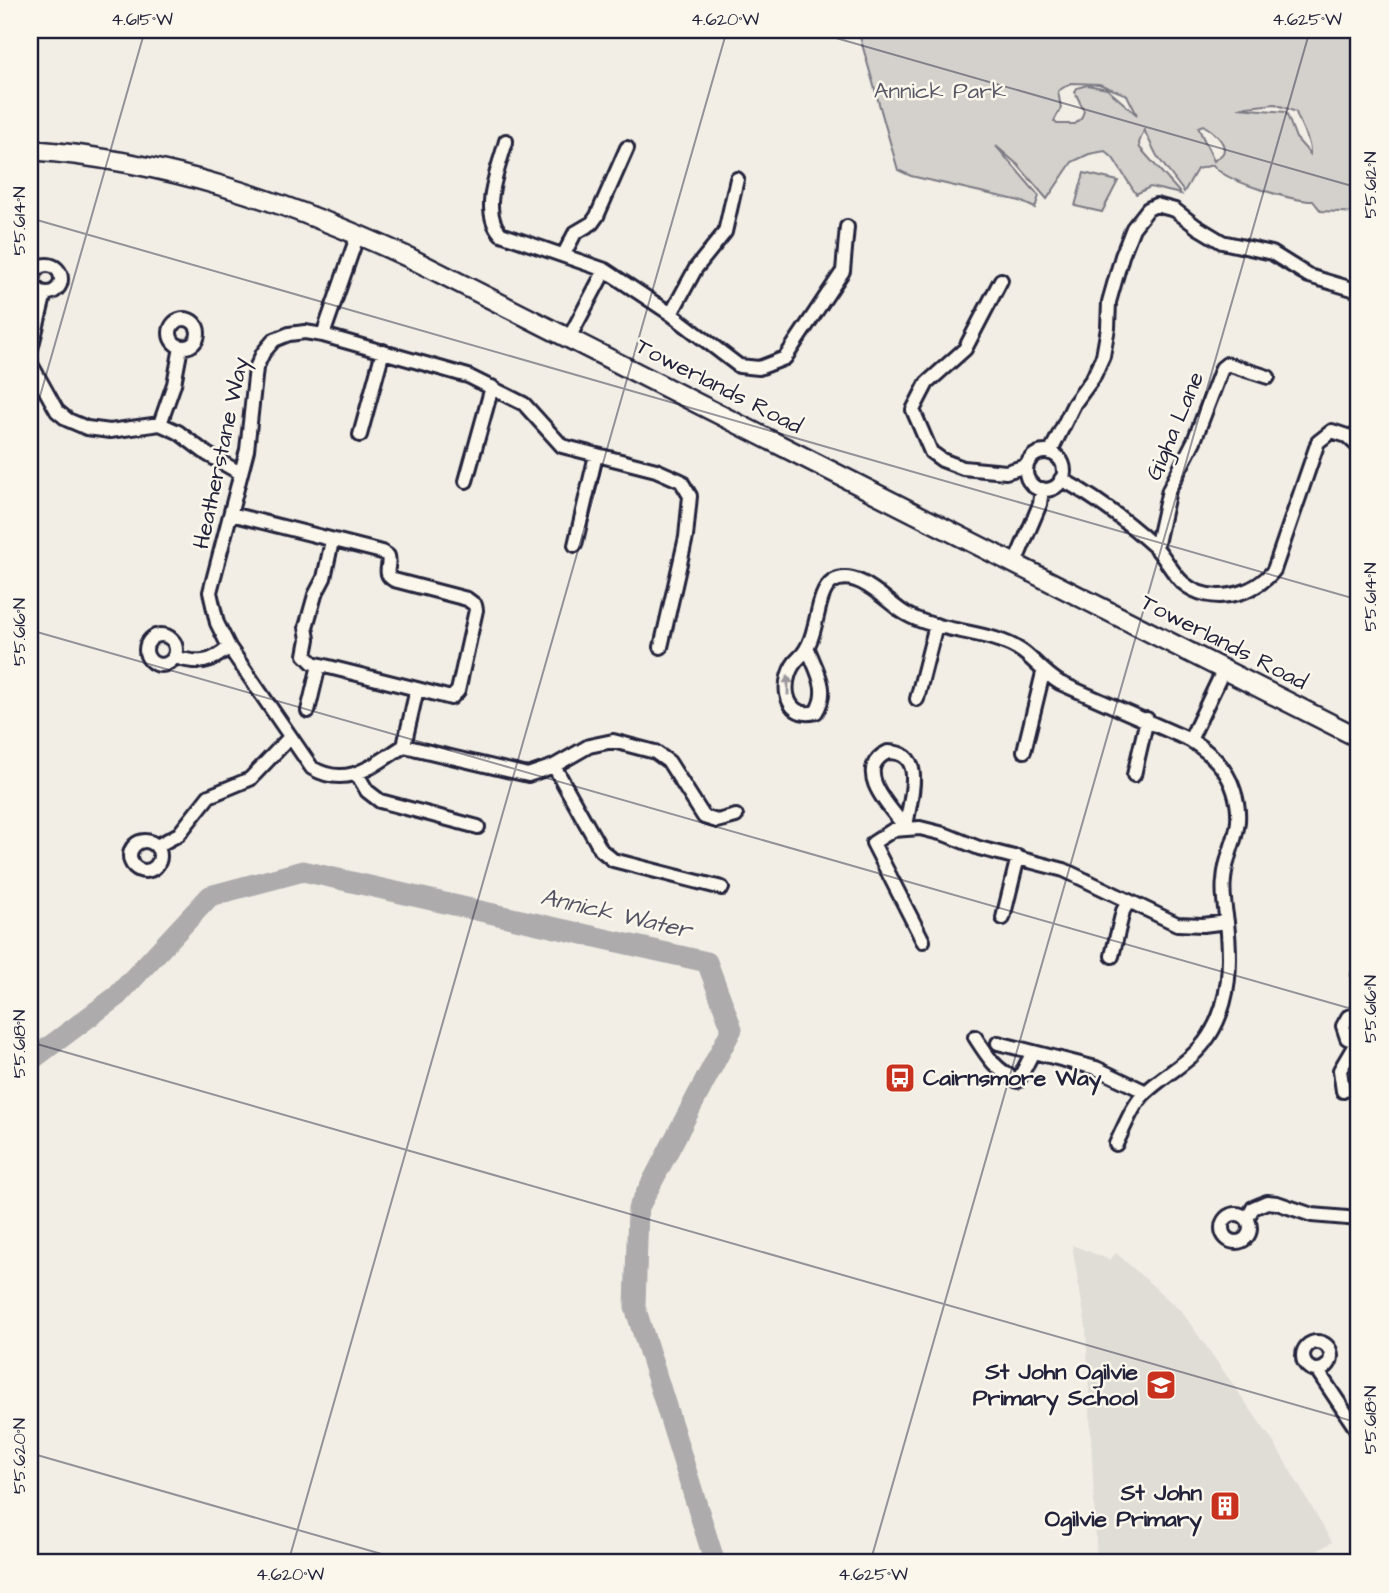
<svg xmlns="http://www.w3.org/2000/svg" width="1389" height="1593" font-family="'Architects Daughter',sans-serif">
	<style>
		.built { fill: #e0dcd6 }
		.green { fill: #d4d1cc; stroke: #7b7a84; stroke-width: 2; fill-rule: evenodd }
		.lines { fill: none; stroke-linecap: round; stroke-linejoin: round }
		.river { stroke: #aeabad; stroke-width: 21 }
		.street-casing { stroke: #22223b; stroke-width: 18 }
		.secondary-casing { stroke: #22223b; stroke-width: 23 }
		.street { stroke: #fbf7ec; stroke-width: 12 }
		.secondary { stroke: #fbf7ec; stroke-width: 18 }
		.oneway { fill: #99979c }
		.ticks { fill: none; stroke: #22223b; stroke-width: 2; stroke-opacity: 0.45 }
		.labels { text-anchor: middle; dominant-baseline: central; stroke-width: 5; stroke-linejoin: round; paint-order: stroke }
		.park-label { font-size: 23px; fill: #575766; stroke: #fbf7ec }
		.street-label { font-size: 23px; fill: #22223b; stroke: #fbf7ec }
		.poi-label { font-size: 23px; font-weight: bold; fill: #22223b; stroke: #fbf7ec; text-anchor: end }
		.water-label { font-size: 24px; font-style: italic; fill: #535263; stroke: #fbf7ec }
		.neatline { fill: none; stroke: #22223b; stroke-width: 2.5 }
		.ticks-label { font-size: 18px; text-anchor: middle; fill: #22223b }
	</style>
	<rect width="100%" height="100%" fill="#f2eee5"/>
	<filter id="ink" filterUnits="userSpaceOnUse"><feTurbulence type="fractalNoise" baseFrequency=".0143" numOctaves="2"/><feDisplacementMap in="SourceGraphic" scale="14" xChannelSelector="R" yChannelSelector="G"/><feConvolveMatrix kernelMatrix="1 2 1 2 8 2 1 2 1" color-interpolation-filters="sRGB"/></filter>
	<g filter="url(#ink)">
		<path class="built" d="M1072 1245 1110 1260 1116 1253 1182 1312 1274 1443 1332 1542 1296 1563H1097L1086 1327Z"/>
		<path class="green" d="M858 30H1359V213L1321 211 1313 201C1293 201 1223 181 1213 165L1197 169 1184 192 1157 156 1144 130 1139 143 1140 148 1181 194 1150 187 1136 194 1113 158 1105 151 1089 154 1072 162 1047 199 1018 165 996 146 1039 196 1035 208 1020 201 911 176 898 170ZM1071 83 1099 84 1127 95 1137 115 1107 89 1087 85 1077 88 1075 92 1084 111 1081 119 1075 124H1057L1054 121 1061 108 1058 91ZM1275 104 1296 112C1300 126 1311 140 1310 154L1296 138 1286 112 1238 108ZM1203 125C1210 129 1228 142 1223 153 1221 156 1217 158 1214 161L1198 127Z
			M1084 173 1118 181 1102 212 1075 206Z"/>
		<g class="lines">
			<path class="river" d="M30 1061 117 996 210 896 303 871 707 962 732 1029 638 1209 635 1307 715 1563"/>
			<g class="street-casing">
				<path id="street" d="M506 141C499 168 479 211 501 234L605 270 671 314 739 366 759 368 785 358 843 271 847 227
					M358 234 323 335 305 332 289 334 274 340 263 353 256 368 247 450 210 592 217 623 229 647 312 768C348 789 373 765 404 746L528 775 554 766 589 746 613 741 655 752 669 762 704 817 717 821 736 816
					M564 254 575 233 592 223 597 216 627 148
					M33 279a14 14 0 1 1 28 0a14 14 0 1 1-28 0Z
					M1001 280 965 349 927 383 913 410 931 452 942 460 963 468 1006 472 1026 466
					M45 293 30 353 31 364 57 411 68 420 87 428 110 431 160 424 178 432 207 454 240 473
					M671 314 696 268 725 232 737 179
					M170 333a14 14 0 1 1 28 0a14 14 0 1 1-28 0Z
					M323 335 468 376 524 404 562 446 656 470 681 481 690 496 686 537 661 647
					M569 338 605 270
					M160 424 174 384 181 347
					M360 435 383 351
					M1026 471a19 19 0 1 1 38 0a19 19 0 1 1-38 0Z
					M1050 453 1074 404 1093 378 1103 356 1108 328 1109 302 1122 256 1133 228 1148 209 1156 205 1175 210 1197 227 1222 242 1272 253 1309 276 1359 291
					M1061 479C1095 497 1124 519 1153 545 1165 556 1171 572 1183 583 1210 606 1254 596 1274 570L1318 442 1332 431 1347 436 1359 447
					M466 481 492 387
					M231 514 382 552 388 556C391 567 382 573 394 580L467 599 475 605 476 610 458 691 451 698 417 689 404 746
					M332 541 324 578 315 595 306 627 308 639 305 655 313 663 417 689
					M575 545 596 455
					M1156 548 1169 490 1194 441 1222 368 1227 364 1268 377
					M1015 563 1040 504 1042 489
					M146 650a15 15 0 1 1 30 0a15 15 0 1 1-30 0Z
					M808 649C817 672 830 690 816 712 782 721 779 676 799 658 820 639 814 595 832 582 857 566 888 604 906 614 939 633 993 630 1023 652 1036 662 1044 673 1060 683L1190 740 1224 669
					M175 657C197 664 211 664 229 647
					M917 699 936 625
					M308 711 319 665
					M1024 751 1043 673
					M888 752C929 752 908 803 906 828 891 809 851 769 888 752Z
					M554 766 601 850 613 860 722 888
					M357 774 367 791 380 801 478 827
					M1134 775 1147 719
					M130 856a15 15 0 1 1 30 0a15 15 0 1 1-30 0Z
					M157 846 179 834 209 796 250 779 290 737
					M1003 918 1018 857
					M923 941 873 843 893 830 920 828 944 834 979 848 1064 870 1177 924 1203 925 1227 922
					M1112 956 1123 911 1128 902
					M1359 1014 1348 1017 1343 1026 1347 1038 1359 1042
					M1359 1014V975
					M975 1037C989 1059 995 1069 1018 1081L1033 1052
					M998 1043 1096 1068 1146 1092
					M1343 1091 1340 1070 1356 1043
					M1116 1144C1125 1126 1132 1106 1145 1093 1166 1073 1193 1061 1209 1036 1231 1002 1231 961 1227 922 1225 908 1222 894 1224 880 1226 846 1247 831 1234 791 1227 768 1210 752 1190 740
					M1222 1228a14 14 0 1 1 28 0a14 14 0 1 1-28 0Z
					M1247 1219 1253 1208 1267 1202 1277 1203 1312 1215 1359 1219
					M1303 1356a14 14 0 1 1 28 0a14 14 0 1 1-28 0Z
					M1317 1370 1359 1433"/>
			</g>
			<g class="secondary-casing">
				<path id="secondary" d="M30 150C164 160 289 202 410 258L1359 738"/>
			</g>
			<use href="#street" class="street"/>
			<use href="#secondary" class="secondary"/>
		</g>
		<defs><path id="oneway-solid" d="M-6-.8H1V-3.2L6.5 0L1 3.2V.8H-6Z" transform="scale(1.75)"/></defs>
		<use class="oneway" href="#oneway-solid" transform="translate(788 685) rotate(-90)"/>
	</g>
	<path class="ticks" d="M808 30 1359 188M30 218 1359 600M30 431 145 30M30 630 1359 1011M30 1042 1359 1423M30 1453 413 1563M288 1563 727 30M870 1563 1310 30"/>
	<defs>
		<g id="bus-square" transform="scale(1.575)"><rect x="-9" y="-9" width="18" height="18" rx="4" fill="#c8321e" stroke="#fbf7ec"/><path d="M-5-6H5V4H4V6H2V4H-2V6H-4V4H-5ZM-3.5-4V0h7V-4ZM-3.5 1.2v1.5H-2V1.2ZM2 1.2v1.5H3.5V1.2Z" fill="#fff"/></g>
		<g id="school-square" transform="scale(1.575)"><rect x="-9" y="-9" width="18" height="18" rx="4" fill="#c8321e" stroke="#fbf7ec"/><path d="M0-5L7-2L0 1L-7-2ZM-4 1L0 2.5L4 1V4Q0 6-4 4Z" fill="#fff"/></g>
		<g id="building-square" transform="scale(1.575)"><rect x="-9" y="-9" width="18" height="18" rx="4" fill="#c8321e" stroke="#fbf7ec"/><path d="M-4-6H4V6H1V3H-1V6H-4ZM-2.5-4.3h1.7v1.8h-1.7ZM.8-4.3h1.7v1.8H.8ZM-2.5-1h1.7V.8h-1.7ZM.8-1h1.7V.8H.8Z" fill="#fff"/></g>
	</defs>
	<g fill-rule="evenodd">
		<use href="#bus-square" x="900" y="1078"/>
		<use href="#school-square" x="1161" y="1385"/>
		<use href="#building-square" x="1225" y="1506"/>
	</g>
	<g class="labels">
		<g class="park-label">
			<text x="940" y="91">Annick Park</text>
		</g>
		<g class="street-label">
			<text transform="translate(719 386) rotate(27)">Towerlands Road</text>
			<text transform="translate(1175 426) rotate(-67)">Gigha Lane</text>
			<text transform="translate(221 453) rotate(-78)">Heatherstane Way</text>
			<text transform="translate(1224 642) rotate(27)">Towerlands Road</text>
		</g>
		<g class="poi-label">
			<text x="923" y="1078" text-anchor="start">Cairnsmore Way</text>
			<text x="1138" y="1372">St John Ogilvie<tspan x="1138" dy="26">Primary School</tspan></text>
			<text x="1202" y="1493">St John<tspan x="1202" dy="26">Ogilvie Primary</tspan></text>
		</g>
		<g class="water-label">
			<text transform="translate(616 914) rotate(13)">Annick Water</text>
		</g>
	</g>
	<rect width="1389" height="1593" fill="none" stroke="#fbf7ec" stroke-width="77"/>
	<rect x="38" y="38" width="1312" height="1516" class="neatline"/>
	<g class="ticks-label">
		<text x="142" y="25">4.615°W</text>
		<text x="725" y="25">4.620°W</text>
		<text x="1307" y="25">4.625°W</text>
		<text transform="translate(1370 185) rotate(-90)" y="6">55.612°N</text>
		<text transform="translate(19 221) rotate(-90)" y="6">55.614°N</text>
		<text transform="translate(1370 597) rotate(-90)" y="6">55.614°N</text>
		<text transform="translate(19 632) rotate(-90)" y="6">55.616°N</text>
		<text transform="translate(1370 1009) rotate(-90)" y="6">55.616°N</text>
		<text transform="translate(19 1044) rotate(-90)" y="6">55.618°N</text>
		<text transform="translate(1370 1420) rotate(-90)" y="6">55.618°N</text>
		<text transform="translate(19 1456) rotate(-90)" y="6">55.620°N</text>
		<text x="290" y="1580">4.620°W</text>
		<text x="873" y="1580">4.625°W</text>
	</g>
</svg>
